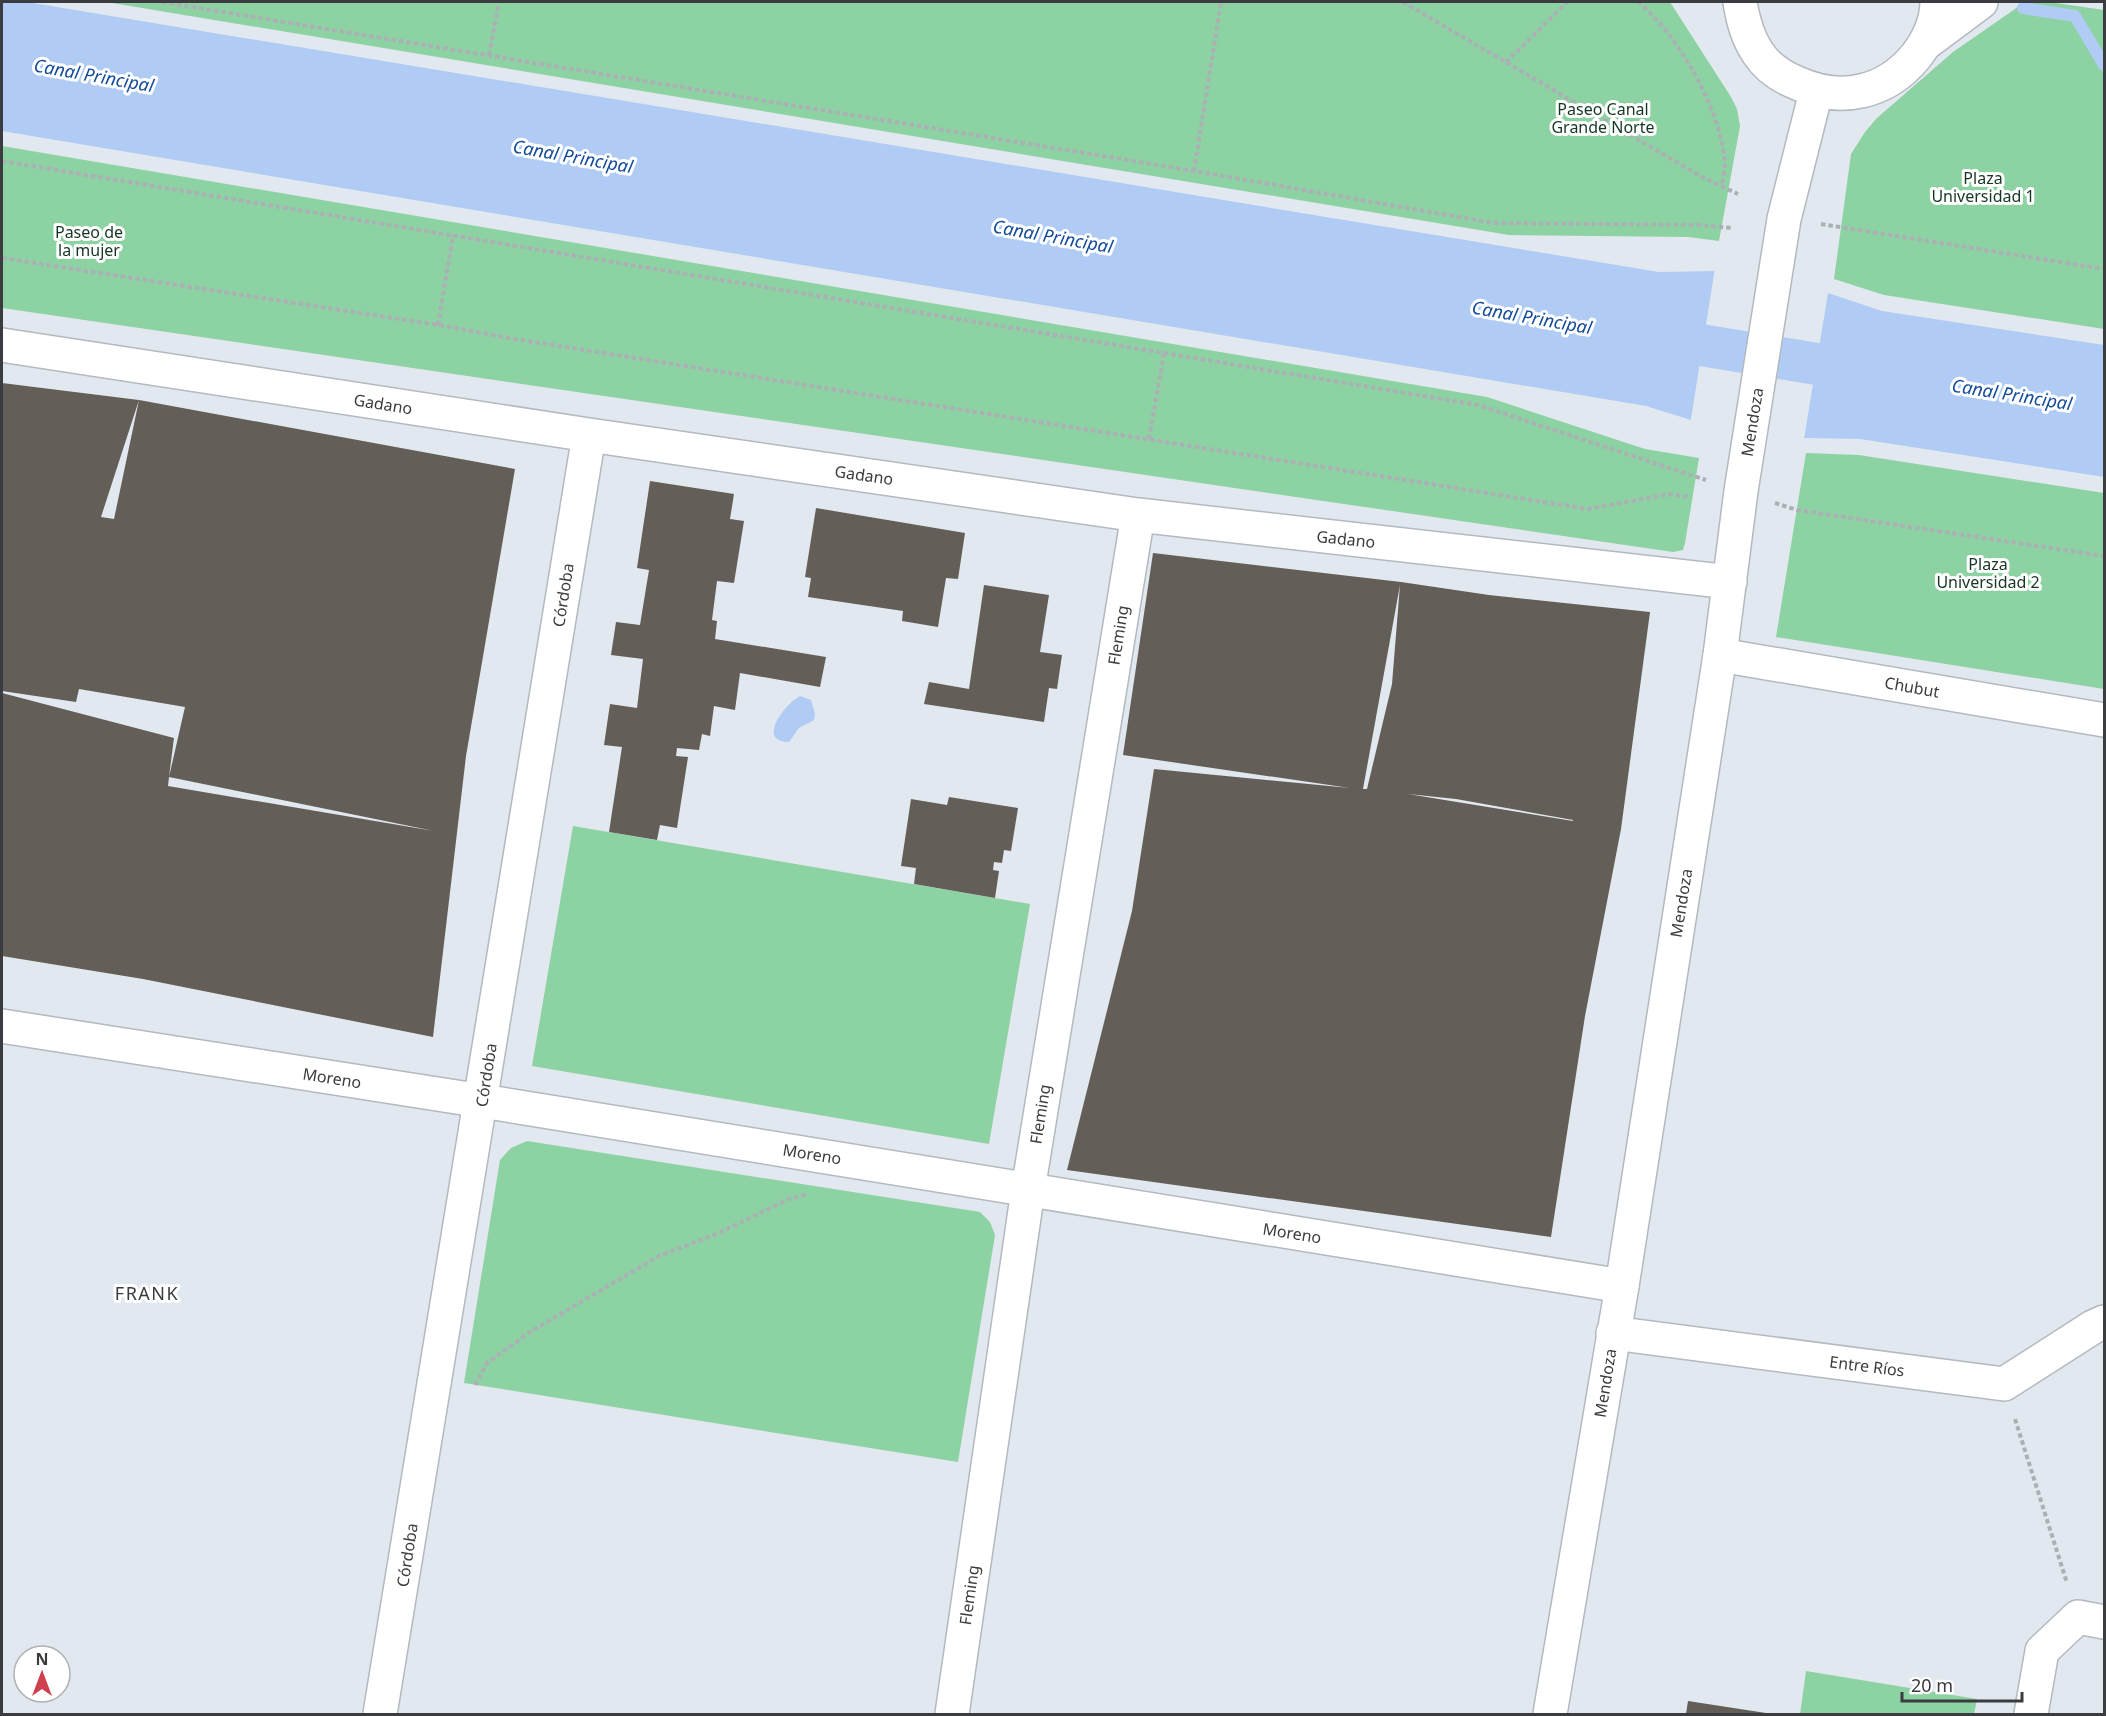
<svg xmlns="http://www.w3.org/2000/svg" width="2106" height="1716" font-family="'Noto Sans',sans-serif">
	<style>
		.green { fill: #8dd2a2 }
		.water { fill: #b0ccf5 }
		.pier { fill: #e2e8ef }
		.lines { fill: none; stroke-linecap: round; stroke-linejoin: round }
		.stream { stroke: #b0ccf5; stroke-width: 12 }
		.canal { stroke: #b0ccf5; stroke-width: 42 }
		.building { fill: #645e59; fill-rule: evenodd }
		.minor-casing { stroke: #b4b9c0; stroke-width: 36 }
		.secondary-casing { stroke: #b4b9c0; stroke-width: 36 }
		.path { stroke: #abb0b5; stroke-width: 4; stroke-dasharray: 4.5 3; stroke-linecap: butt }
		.minor { stroke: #fff; stroke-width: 33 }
		.secondary { stroke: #fff; stroke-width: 33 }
		.labels { text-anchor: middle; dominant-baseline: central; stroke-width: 6; stroke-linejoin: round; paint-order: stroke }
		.park-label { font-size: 16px; fill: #153621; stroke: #fff }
		.street-label { font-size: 16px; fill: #3a3c3f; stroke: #fff }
		.water-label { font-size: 18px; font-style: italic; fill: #144c99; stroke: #fff }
		.neighbourhood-label { font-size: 18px; letter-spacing: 1.5px; fill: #3a3c3f; stroke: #fff }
	</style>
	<rect width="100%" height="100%" fill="#e2e8ef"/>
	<path class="green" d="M106 2H1670L1731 97 1737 109 1740 126 1719 241 1688 237 1509 235Z
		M2025 2H2049L2104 10V329L1884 295 1834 279 1851 154 1865 132 1877 118 1953 52Z
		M2 146 1487 397 1645 449 1699 458 1685 543 1683 550 1673 552 2 308Z
		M1806 453 1859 455 2104 493V689L1776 637Z
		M573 826 1030 904 989 1144 532 1066Z
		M527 1141 980 1212 990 1222 995 1235 958 1462 464 1383 500 1160 511 1148Z
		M1806 1671 1977 1699 1974 1714H1800Z"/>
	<path class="water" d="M2 2H27L1659 272 1715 271 1691 420 1646 406 2 131Z
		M1828 293 1882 311 2104 345V477L1860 439 1804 438Z
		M800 696 811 700 815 714 814 720 799 728 789 742C755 742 786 703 800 696Z"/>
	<path class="pier" d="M1715 268 1718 271 1694 421 1691 420Z
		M1826 290H1828L1804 438H1801Z"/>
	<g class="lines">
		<path class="stream" d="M2023 8 2075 16 2104 65"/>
		<path class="canal" d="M1646 336 1872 373"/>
	</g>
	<path class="building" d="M2 383 139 400 515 469 466 756 433 1037 143 979 2 956V693L174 738 169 777 168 786 434 831 169 777 185 707 79 689 76 702 2 691ZM139 400 114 519 101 517Z
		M650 481 734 494 730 519 744 521 734 583 717 581 712 620 717 621 715 639 826 657 820 687 740 673 735 710 714 706 710 736 702 734 699 750 677 748 676 756 688 757 677 828 660 825 657 840 609 832 622 747 604 745 610 704 637 708 643 659 611 655 616 622 640 625 649 570 637 568Z
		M816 508 965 533 958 579 946 578 938 627 902 621 903 611 808 597 811 578 805 577Z
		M1153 553 1401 582 1489 595 1650 612 1621 829 1585 1016 1551 1237 1067 1170 1132 911 1154 769 1350 788 1123 755ZM1400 585 1392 684 1367 789H1363ZM1408 794 1456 799 1573 820V821Z
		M984 585 1049 595 1040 652 1062 655 1057 689 1049 688 1044 722 924 704 929 682 969 689Z
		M949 797 1018 808 1011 851 1004 850 1002 863 994 862 993 870 999 871 995 898 914 884 916 868 901 866 911 799 947 805Z
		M1688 1701 1766 1713V1714H1686Z"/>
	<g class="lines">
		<g class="minor-casing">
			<path id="minor" d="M2 345 589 435 1138 515 1730 582
				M1720 655 2104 720
				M2 1026 482 1101 1622 1286
				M1613 1333 2004 1384 2093 1327 2104 1322
				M380 1714 589 435
				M952 1714 1028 1190 1138 515
				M2031 1714 2042 1651 2078 1617 2104 1622"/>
		</g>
		<g class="secondary-casing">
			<path id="secondary" d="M1740 2C1743 20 1747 37 1758 53 1767 67 1782 77 1797 83 1841 103 1886 93 1916 56 1928 41 1937 21 1937 2
				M1926 43 1981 2
				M1550 1714 1622 1286 1720 655 1741 491 1784 219 1816 92"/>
		</g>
		<path class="path" d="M162 2 1194 171 1494 223 1699 225 1733 228
			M1403 2 1702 177 1738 194
			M1638 2C1678 34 1721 110 1725 163 1725 170 1723 178 1722 186
			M489 55 499 2
			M1506 62 1567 2
			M2 161 1478 405 1706 480
			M1194 171 1221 2
			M1821 224 2104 269
			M2 258 438 325 515 339 1588 509 1670 494 1689 497
			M438 325 453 235
			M1149 439 1164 353
			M1775 503 1797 510 2104 556
			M475 1385 487 1363 530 1332 659 1256 719 1233 789 1199 808 1194
			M2015 1419 2067 1583"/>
		<use href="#minor" class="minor"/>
		<use href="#secondary" class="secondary"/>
	</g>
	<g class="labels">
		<g class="park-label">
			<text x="1603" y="109">Paseo Canal<tspan x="1603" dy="18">Grande Norte</tspan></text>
			<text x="1983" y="178">Plaza<tspan x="1983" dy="18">Universidad 1</tspan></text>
			<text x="89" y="232">Paseo de<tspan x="89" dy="18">la mujer</tspan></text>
			<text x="1988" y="564">Plaza<tspan x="1988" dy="18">Universidad 2</tspan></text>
		</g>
		<g class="street-label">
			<text transform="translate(383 404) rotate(9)">Gadano</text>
			<text transform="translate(1752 422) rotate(-81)">Mendoza</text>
			<text transform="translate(864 475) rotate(8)">Gadano</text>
			<text transform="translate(1346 539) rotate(6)">Gadano</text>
			<text transform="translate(563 595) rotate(-81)">Córdoba</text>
			<text transform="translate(1118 635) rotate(-81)">Fleming</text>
			<text transform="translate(1912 687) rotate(10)">Chubut</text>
			<text transform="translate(1681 903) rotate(-81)">Mendoza</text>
			<text transform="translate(486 1075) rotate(-81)">Córdoba</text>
			<text transform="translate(332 1078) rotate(9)">Moreno</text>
			<text transform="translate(1040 1114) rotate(-81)">Fleming</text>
			<text transform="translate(812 1154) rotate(9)">Moreno</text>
			<text transform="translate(1292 1233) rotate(9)">Moreno</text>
			<text transform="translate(1867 1366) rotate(7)">Entre Ríos</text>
			<text transform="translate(1605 1383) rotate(-81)">Mendoza</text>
			<text transform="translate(407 1555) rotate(-81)">Córdoba</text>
			<text transform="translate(969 1595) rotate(-82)">Fleming</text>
		</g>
		<g class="water-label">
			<text transform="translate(94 75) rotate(10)">Canal Principal</text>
			<text transform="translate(573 156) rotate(10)">Canal Principal</text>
			<text transform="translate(1053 236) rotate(10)">Canal Principal</text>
			<text transform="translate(1532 317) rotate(10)">Canal Principal</text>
			<text transform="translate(2012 394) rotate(9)">Canal Principal</text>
		</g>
		<g class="neighbourhood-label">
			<text x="147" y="1293">FRANK</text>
		</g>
	</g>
	<rect width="2106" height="1716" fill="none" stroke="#3a3c3f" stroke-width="6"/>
	<g transform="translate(42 1674)"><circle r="28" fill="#ffffff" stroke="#b0b1b2" stroke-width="1.5"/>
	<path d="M0-4.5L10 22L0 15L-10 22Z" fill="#cf3f4e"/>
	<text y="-9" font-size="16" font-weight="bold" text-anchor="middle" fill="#3a3c3f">N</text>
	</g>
	<path d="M1902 1692v9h120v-9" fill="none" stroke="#3a3c3f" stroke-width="3"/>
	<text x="1911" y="1692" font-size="18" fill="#3a3c3f" stroke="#ffffff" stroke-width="4.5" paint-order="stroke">20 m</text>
</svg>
